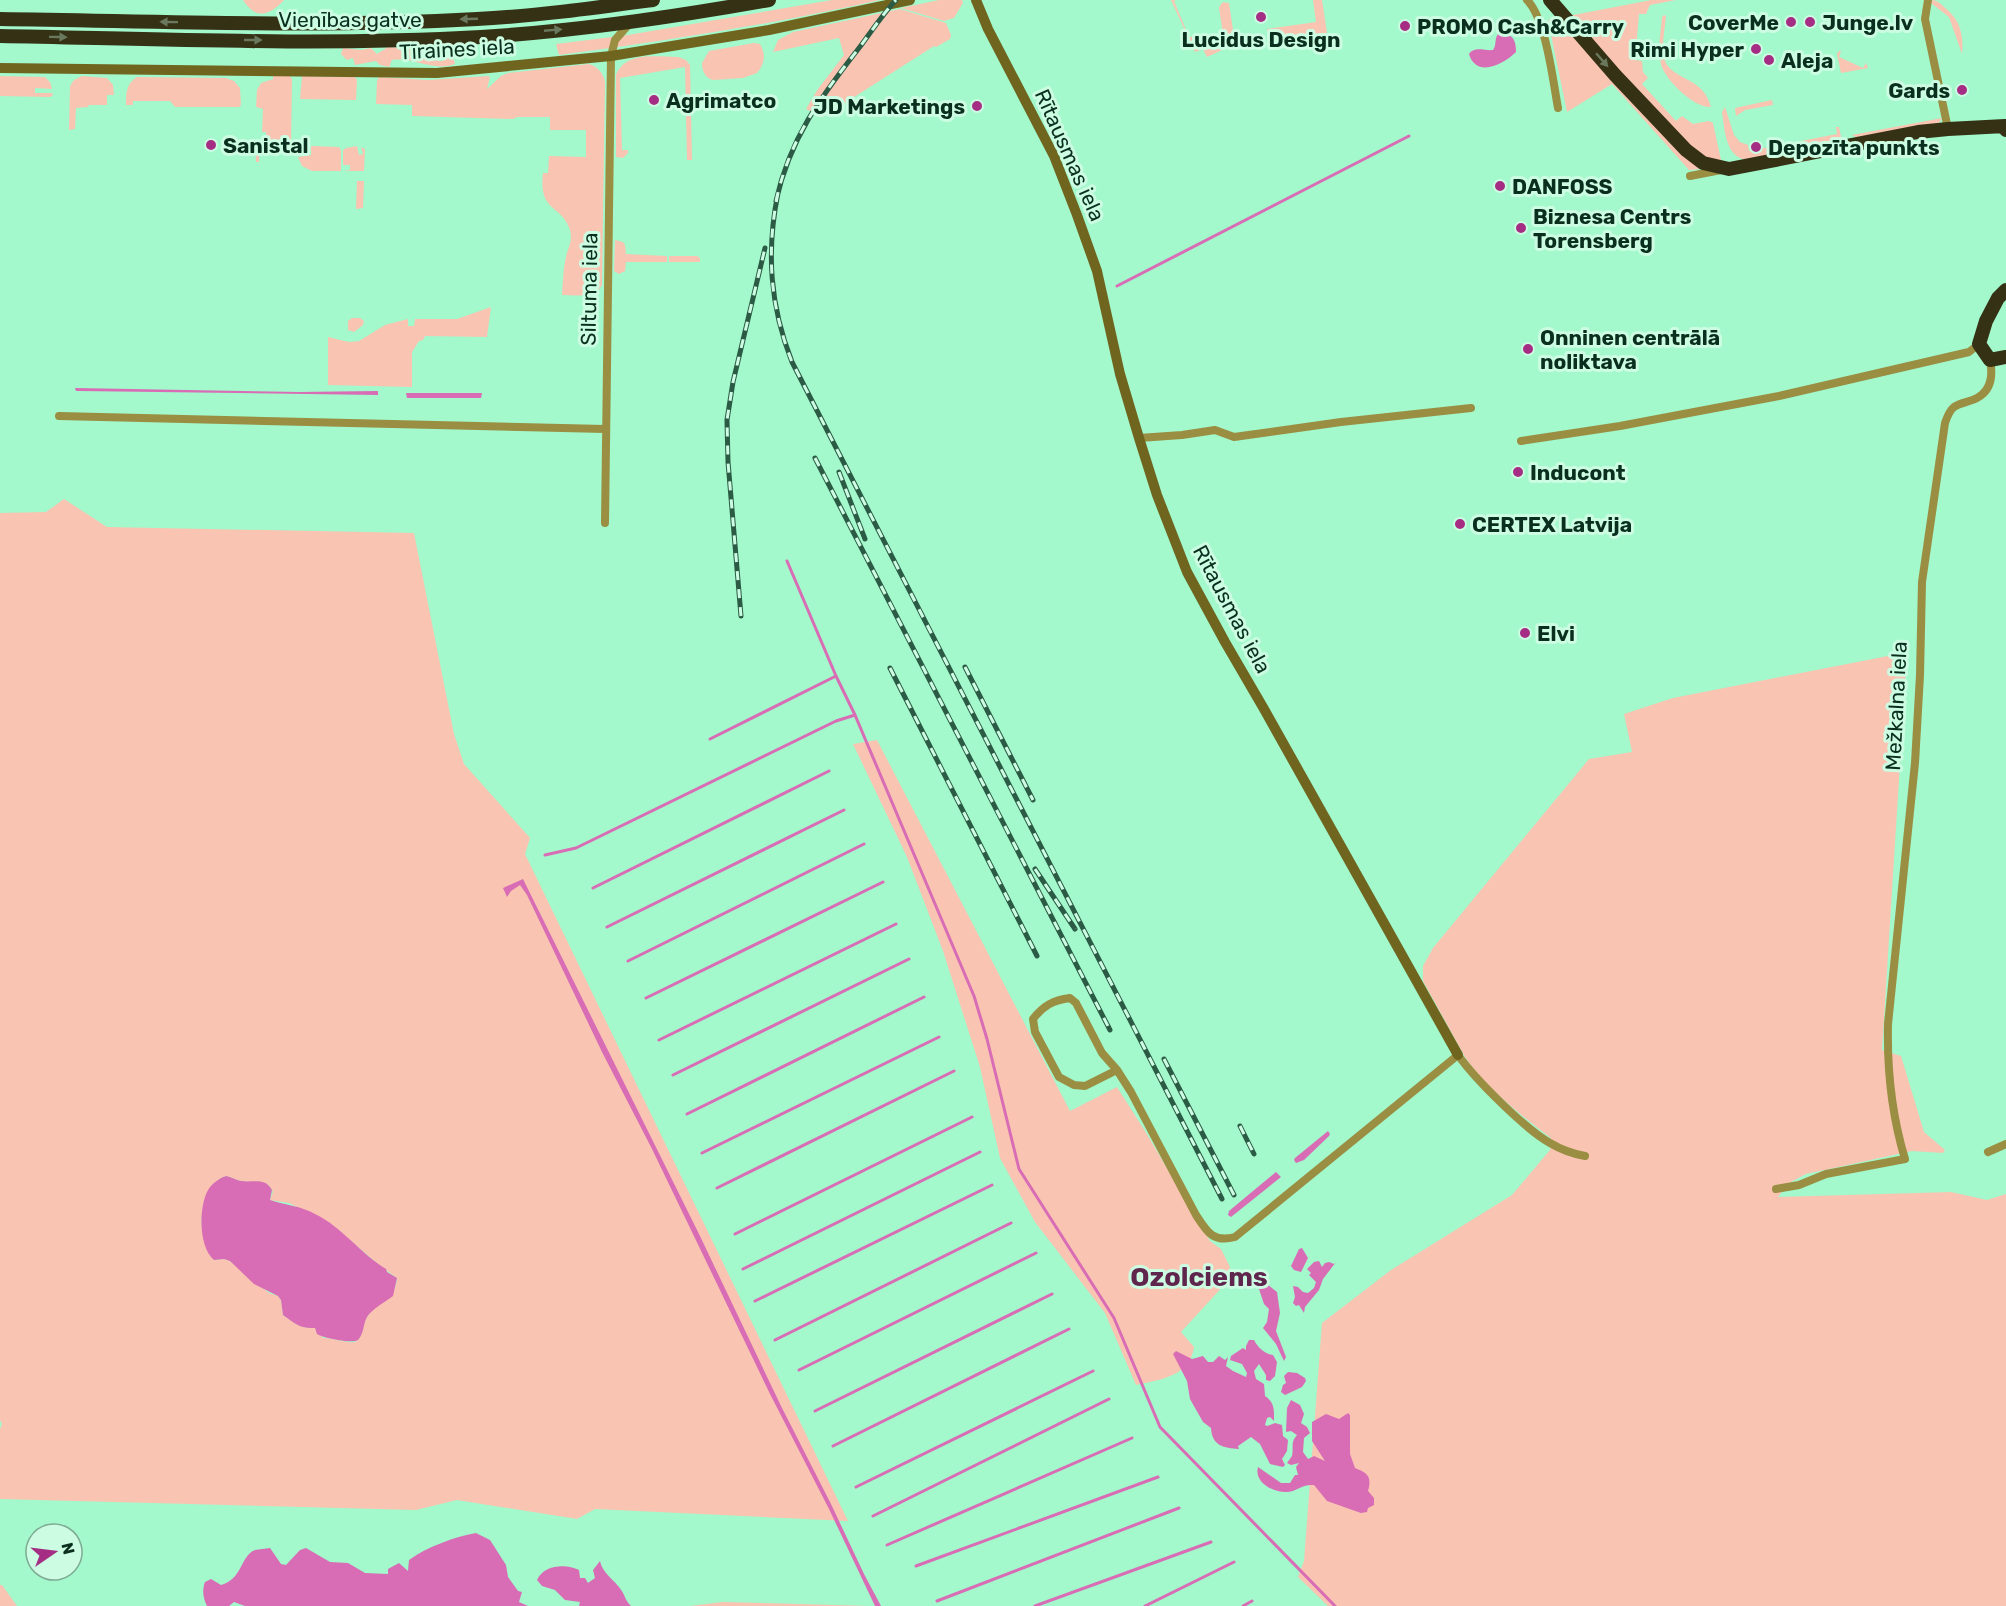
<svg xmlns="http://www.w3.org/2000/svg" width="2006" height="1606" font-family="Rubik,sans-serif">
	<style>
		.green { fill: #f9c5b2; fill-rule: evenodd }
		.water { fill: #d86cb5 }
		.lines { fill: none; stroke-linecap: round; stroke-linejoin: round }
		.stream { stroke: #d86cb5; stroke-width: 3 }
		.street { stroke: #9a8e42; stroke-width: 8 }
		.secondary { stroke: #6f651f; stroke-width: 10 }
		.highway { stroke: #353115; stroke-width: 14 }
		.rail-casing { stroke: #2c5b45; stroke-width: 5 }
		.rail { stroke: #ccfde2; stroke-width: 3; stroke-dasharray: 9; stroke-linecap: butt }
		.oneway { fill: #6a785d }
		.poi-dot { fill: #a52e84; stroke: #ccfde2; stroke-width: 2 }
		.labels { text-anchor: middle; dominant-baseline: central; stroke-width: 6; stroke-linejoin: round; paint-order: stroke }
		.street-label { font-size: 21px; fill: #0b2f1f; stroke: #ccfde2 }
		.poi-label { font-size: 21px; font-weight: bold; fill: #0b2f1f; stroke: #ccfde2; text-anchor: start }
		.district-label { font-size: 27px; font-weight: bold; fill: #5f254d; stroke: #ccfde2 }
	</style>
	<rect width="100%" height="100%" fill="#a3f8cc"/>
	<path class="green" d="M243 0H284C269 16 256 20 243 0Z
		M832 0H880C774 24 667 41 559 55L556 44 628 35Z
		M939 0H962L963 3 954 18 944 21 901 8Z
		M1171 0H1176L1174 1 1189 37 1223 35 1219 7 1223 2 1229 3 1235 44 1207 57 1203 49 1195 52Z
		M1313 0H1322L1327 33C1325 39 1322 41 1316 43L1270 49 1267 29 1316 22Z
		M1651 0H1676L1650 5 1646 14H1639L1635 60 1642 61 1643 72 1648 78 1642 84 1676 121 1682 116 1693 124 1709 121 1713 123 1721 160 1719 164 1713 168 1689 170 1612 84 1567 112 1548 20Z
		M1932 0C1938 1 1940 3 1944 7 1960 19 1964 35 1962 54L1949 17 1931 3Z
		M900 9 946 23 951 35 950 39 936 47 934 46 823 117 806 109 818 89 844 55 839 38 773 52 778 40 793 32Z
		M1664 15 1666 16C1665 29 1661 45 1664 58 1670 81 1703 75 1711 107 1695 109 1664 79 1661 64 1657 49 1661 32 1662 17Z
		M754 43 760 44C766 54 765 64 757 73L743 78 713 80C705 78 702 71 702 63L709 51Z
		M423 45 434 48 440 46 437 61H443L445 54 453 55 455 64C435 72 413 57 392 60L389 67 380 65 376 61 355 65 353 58 347 60 341 54 343 48 361 50 371 48 377 54 388 47 418 49Z
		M1839 51H1841L1839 57 1863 68 1866 63 1868 68 1841 73 1837 54Z
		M678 57 686 60 690 65 692 160H687L685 67 620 78 622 150H628V153L623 158 616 157V75C625 51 657 57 678 57Z
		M589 64C598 67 604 73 605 83L602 285C595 299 576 295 562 295 563 283 563 270 566 257 568 247 573 241 570 230 562 204 538 213 543 173H548L549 156 586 157V130H550V117H517L513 119 412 116V105L376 104 377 81 379 77 428 80 488 76 490 77 487 89 501 76 508 73Z
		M0 76 45 77 50 82 52 89 35 88V93H52L53 95 50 97 0 96Z
		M82 76 107 78 113 85 114 95H107V105H89L88 107 76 108 75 129 69 130 70 86 74 80Z
		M273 76H290L292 79 291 145 260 146 259 162H256L255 143 266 142V132H262L263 109 256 107 257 90 261 83 273 79Z
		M302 76 355 77 357 80 356 100 300 99Z
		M137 77 226 78 234 81 240 88 241 105 239 107H175L170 101H133V105H126C126 93 126 84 137 77Z
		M1772 100 1773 105 1745 110 1736 116 1735 108Z
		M1725 107 1734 135 1740 142 1748 145 1749 151 1837 134 1836 127H1839L1841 137H1843L1841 141 1818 143 1792 152 1747 160C1725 157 1725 130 1722 112Z
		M1942 118 1939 123 1860 139 1852 135Z
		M311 146 339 147 341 150V171H312L302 166 298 157 311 155Z
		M357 146 359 155 363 154 361 147 365 149 364 171H343L350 170V165H343V150L346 148Z
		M357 181H364L363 208 356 209Z
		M615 240 623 242 625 245 626 254 667 256V262H626L625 271 619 274 614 271Z
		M669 256H697L700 258V262H669Z
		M491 307 487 337 425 336 423 340 419 341 412 352V387L328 385V337L349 342 359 341 385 325 408 319V326H414L415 319H457Z
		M352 318H360L364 321 363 325 354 332 348 330V321Z
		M64 499 107 527 414 533 454 734 464 764 530 838 525 854 848 1521 595 1509 577 1519 457 1500 416 1510 0 1499V1429L2 1424 0 1420V513L46 512ZM226 1176C231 1177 236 1180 241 1181 255 1184 266 1177 273 1192L270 1200 289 1203 331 1224 379 1265 397 1278C396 1299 376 1302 367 1317 362 1324 364 1338 355 1342 349 1344 331 1337 323 1338L315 1328C301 1329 294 1322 283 1315L281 1300 278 1296 269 1293 230 1261 224 1259 214 1260C210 1250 203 1239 202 1229 200 1209 206 1183 226 1176Z
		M1898 654 1906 668 1882 1050 1901 1056 1924 1132 1945 1150 1943 1153 1912 1151 1806 1174 1789 1183 1778 1197 1951 1192 1987 1200 2006 1194V1606H1328L1298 1577 1304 1561 1322 1323 1391 1270 1512 1195 1550 1150 1551 1138C1524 1118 1483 1085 1465 1057L1423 981V966L1433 948 1589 759 1632 752 1624 714 1673 698Z
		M877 740 1070 1111 1117 1087 1145 1131 1210 1241 1221 1249 1230 1267 1225 1284 1181 1332 1194 1347C1190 1376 1160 1380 1136 1385L1105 1313 1035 1222 1000 1158 980 1067 943 951 907 857 853 744Z
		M0 1585H2L17 1606H0Z
		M723 1602 870 1606H690Z"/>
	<path class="water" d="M1503 33C1514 35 1516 42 1516 52 1503 65 1476 78 1469 54 1475 46 1484 51 1493 50 1497 45 1494 39 1498 34Z
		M75 388 299 392 378 391V395L79 391H76Z
		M406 393H482L481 398H407Z
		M523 879 699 1234 781 1406 831 1504 864 1574 881 1606H875L829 1509 770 1394 652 1149 602 1052 527 895 520 885 511 891 507 897 503 888Z
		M1328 1131 1330 1134 1329 1136 1304 1160 1296 1163 1294 1160 1295 1158Z
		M1276 1172 1281 1177 1231 1217 1228 1215 1229 1211Z
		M226 1176C231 1177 236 1180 241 1181 253 1183 265 1177 272 1190L270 1200C285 1205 301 1206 315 1214 342 1227 361 1254 386 1269L387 1272 397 1278 393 1296C384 1303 373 1308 367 1317 363 1324 364 1334 358 1340 353 1344 323 1338 317 1334L315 1328C299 1329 295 1323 283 1315L281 1300 278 1296 254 1284 230 1261 224 1259 214 1260C198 1247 198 1203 210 1187 214 1182 220 1178 226 1176Z
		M1302 1248 1308 1258 1301 1272 1294 1270 1291 1266 1299 1249Z
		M1319 1261 1322 1267 1325 1263 1329 1262 1334 1264 1336 1262 1323 1279 1319 1290 1305 1307 1304 1313 1299 1305 1296 1306 1293 1303 1295 1297 1293 1286 1298 1287 1303 1292 1308 1293 1314 1288 1316 1282 1309 1275 1311 1273 1307 1269 1314 1262Z
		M1262 1280 1277 1292 1280 1313 1276 1331 1286 1357 1284 1361 1276 1344 1263 1328 1267 1322 1269 1309 1264 1304 1257 1283Z
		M1249 1340H1254C1258 1348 1265 1354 1273 1355L1277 1362 1275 1376 1270 1381 1266 1380V1375L1259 1364 1254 1371 1256 1379 1264 1384 1265 1396C1275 1403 1274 1410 1274 1421L1270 1417 1267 1418 1265 1425 1267 1426 1275 1423 1282 1425 1283 1436 1288 1440 1287 1451 1282 1459 1285 1465 1283 1467 1270 1464 1260 1444 1251 1437 1238 1446 1239 1449C1224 1448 1212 1446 1211 1428L1203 1422 1190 1399 1187 1381 1173 1354 1176 1351 1192 1359 1203 1356 1208 1362H1213L1219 1356 1225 1360 1228 1357 1226 1366 1233 1371 1246 1377 1247 1373 1242 1364 1230 1360 1231 1356 1243 1348 1246 1350V1346Z
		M1288 1372 1297 1373 1305 1378 1306 1381 1302 1387 1285 1395 1281 1392 1283 1385 1286 1383 1284 1376Z
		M1291 1400 1300 1405 1304 1414 1301 1423 1307 1427 1310 1433 1304 1438 1303 1452 1308 1459 1314 1456 1325 1461 1312 1441V1422L1326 1414 1339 1419 1348 1413 1350 1415V1454L1355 1468C1368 1473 1372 1477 1368 1491L1374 1498V1505L1368 1508 1367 1512 1361 1513 1327 1501 1314 1485C1301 1484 1297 1492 1286 1492 1272 1492 1254 1482 1258 1467L1281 1483H1290L1295 1475H1298L1296 1467 1299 1463 1291 1465 1287 1463 1292 1456C1294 1447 1290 1443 1297 1435L1291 1431 1286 1432 1287 1408Z
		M476 1533 490 1540 506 1565 508 1577 518 1591 522 1592 519 1602 528 1606H245L234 1602 229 1606H207C203 1598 202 1590 205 1582L211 1579 221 1585C243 1579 240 1556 255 1550 259 1549 265 1549 270 1548L281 1564 286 1565 300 1550 306 1548 330 1562 348 1563 365 1573 388 1574V1569L399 1563 408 1571 409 1560C427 1547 454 1537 476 1533Z
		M600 1561C603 1575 617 1581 623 1593 626 1599 626 1601 631 1606H579L580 1602 565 1600 555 1590 542 1586 537 1580C543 1565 566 1563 579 1570L580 1578H585L588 1583 595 1578 593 1570Z"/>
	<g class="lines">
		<path class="stream" d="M1117 286 1409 136
			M787 561 836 676 855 715 974 996 987 1039 1019 1169 1114 1318 1160 1427 1335 1606
			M710 739 836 676
			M545 855 576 848 836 721 855 715
			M593 888 829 771
			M607 927 844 810
			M628 961 864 844
			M646 998 883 882
			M659 1040 896 924
			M673 1075 909 959
			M687 1114 924 997
			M702 1153 939 1037
			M717 1188 954 1071
			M735 1234 972 1117
			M743 1269 980 1152
			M755 1301 992 1185
			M775 1340 1011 1223
			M799 1370 1036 1253
			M815 1411 1052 1294
			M833 1446 1069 1329
			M856 1487 1093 1371
			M873 1516 1109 1399
			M887 1545 1132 1438
			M916 1566 1158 1477
			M937 1601 1179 1508
			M1035 1606 1211 1542
			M1145 1606 1234 1562
			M1243 1606 1252 1601"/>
		<path class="street" d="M1527 0C1546 19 1553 81 1558 108
			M1928 0 1925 19 1948 129
			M1690 176 1721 170
			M59 416 605 429
			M1139 438 1182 435 1215 430 1234 437 1341 422 1471 408
			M1521 441 1620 426 1779 396 1969 352 1979 344
			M605 523 611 56 615 40 629 24
			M1117 1070 1085 1086 1074 1085 1059 1077 1035 1032 1033 1019C1043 1006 1053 1000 1070 998L1076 1003 1102 1053 1117 1070 1131 1092 1196 1215C1207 1232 1213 1243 1235 1237L1458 1055C1475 1079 1525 1129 1550 1143 1560 1149 1574 1154 1585 1156
			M1988 1152 2006 1144
			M1776 1189 1799 1185 1826 1174 1905 1159C1892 1116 1887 1069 1888 1024L1915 763 1920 675 1922 582 1945 423C1947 417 1949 411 1954 407 1961 402 1970 402 1977 398 1992 390 1993 375 1990 360"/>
		<path class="secondary" d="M976 0 988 29 1054 156 1077 215 1097 271 1120 374 1139 438 1157 495 1187 572 1225 642 1264 709 1458 1055
			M0 68 437 73 611 56 769 30 910 0"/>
		<path class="highway" d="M1550 0 1615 75 1686 150 1703 163 1729 169 1918 132 1948 129 2005 126 2006 130
			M0 19C159 21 318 28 477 19 536 16 594 8 653 0
			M0 36C160 39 321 46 481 37 578 31 674 17 769 0
			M2006 290 1998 298 1986 321 1979 344 1990 360 2006 357"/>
		<g class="rail-casing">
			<path id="rail" d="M778 193C766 252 770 306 792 362L1222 1199
				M776 201C790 138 820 98 859 48 871 32 882 15 896 0
				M815 458 1110 1030
				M839 472 865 539
				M741 616 728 462 727 420 733 382 765 248
				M965 667 1033 800
				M890 668 1037 956
				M1035 869 1075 929
				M1164 1059 1234 1195
				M1240 1126 1254 1154"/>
		</g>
		<use href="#rail" class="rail"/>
	</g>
	<defs><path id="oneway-solid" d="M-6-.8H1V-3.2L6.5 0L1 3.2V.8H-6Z" transform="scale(1.5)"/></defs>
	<g class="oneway">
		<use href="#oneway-solid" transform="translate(469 19) rotate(178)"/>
		<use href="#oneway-solid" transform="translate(169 22) rotate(-179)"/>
		<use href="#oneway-solid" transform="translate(553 30) rotate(-5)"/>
		<use href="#oneway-solid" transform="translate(58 37) rotate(1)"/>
		<use href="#oneway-solid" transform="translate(253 40)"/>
		<use href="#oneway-solid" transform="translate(1602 60) rotate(49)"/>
	</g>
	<g class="poi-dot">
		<circle cx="1261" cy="17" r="6"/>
		<circle cx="1791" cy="22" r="6"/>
		<circle cx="1810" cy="22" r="6"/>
		<circle cx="1405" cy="26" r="6"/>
		<circle cx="1756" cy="49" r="6"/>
		<circle cx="1769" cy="60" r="6"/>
		<circle cx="1962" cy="90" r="6"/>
		<circle cx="654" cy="100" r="6"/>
		<circle cx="977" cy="106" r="6"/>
		<circle cx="211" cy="145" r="6"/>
		<circle cx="1756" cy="147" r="6"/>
		<circle cx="1500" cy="186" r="6"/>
		<circle cx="1521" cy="228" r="6"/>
		<circle cx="1528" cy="349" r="6"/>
		<circle cx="1518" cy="472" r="6"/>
		<circle cx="1460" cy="524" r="6"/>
		<circle cx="1525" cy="633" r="6"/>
	</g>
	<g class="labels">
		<g class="street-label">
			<text x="350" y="19">Vienības gatve</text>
			<text transform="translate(457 49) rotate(-3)">Tīraines iela</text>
			<text transform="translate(1070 155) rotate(66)">Rītausmas iela</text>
			<text transform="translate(589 289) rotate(-89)">Siltuma iela</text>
			<text transform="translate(1232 609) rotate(62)">Rītausmas iela</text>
			<text transform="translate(1896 706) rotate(-87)">Mežkalna iela</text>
		</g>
		<g class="poi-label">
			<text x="1779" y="22" text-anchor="end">CoverMe</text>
			<text x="1822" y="22">Junge.lv</text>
			<text x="1417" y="26">PROMO Cash&amp;Carry</text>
			<text x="1261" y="39" text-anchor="middle">Lucidus Design</text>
			<text x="1744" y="49" text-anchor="end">Rimi Hyper</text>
			<text x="1781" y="60">Aleja</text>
			<text x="1950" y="90" text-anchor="end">Gards</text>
			<text x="666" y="100">Agrimatco</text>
			<text x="965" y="106" text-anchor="end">JD Marketings</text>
			<text x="223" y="145">Sanistal</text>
			<text x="1768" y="147">Depozīta punkts</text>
			<text x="1512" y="186">DANFOSS</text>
			<text x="1533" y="216">Biznesa Centrs<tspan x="1533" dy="24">Torensberg</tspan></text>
			<text x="1540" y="337">Onninen centrālā<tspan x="1540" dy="24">noliktava</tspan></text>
			<text x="1530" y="472">Inducont</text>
			<text x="1472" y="524">CERTEX Latvija</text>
			<text x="1537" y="633">Elvi</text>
		</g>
		<g class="district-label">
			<text x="1199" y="1277">Ozolciems</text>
		</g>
	</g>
	<g transform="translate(54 1552) rotate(76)"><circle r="28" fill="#ccfde2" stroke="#7fab94" stroke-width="1.5"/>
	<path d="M0-4.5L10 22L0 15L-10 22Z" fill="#a52e84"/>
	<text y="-9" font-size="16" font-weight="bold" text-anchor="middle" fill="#0b2f1f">N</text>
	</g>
</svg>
